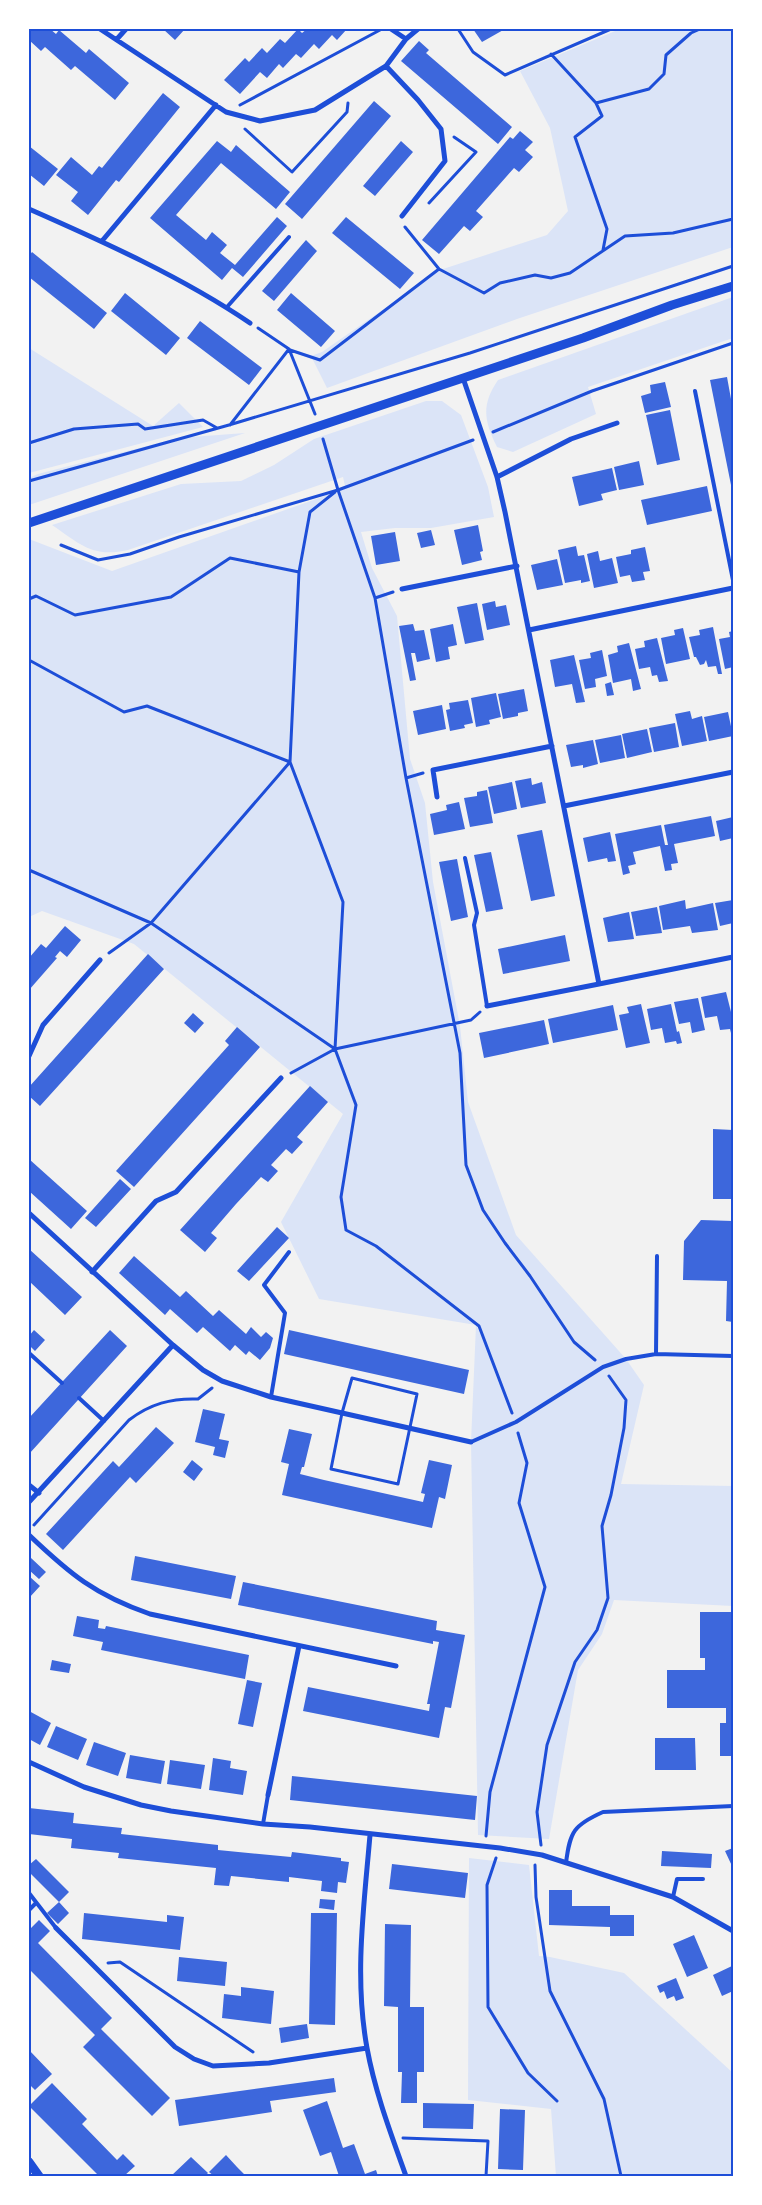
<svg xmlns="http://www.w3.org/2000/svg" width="762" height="2205" font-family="Jost,sans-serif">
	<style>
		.green { fill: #dbe4f7 }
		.building { fill: #3d67dc }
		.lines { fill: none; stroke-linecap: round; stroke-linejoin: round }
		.path { stroke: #1d4ed8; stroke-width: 3 }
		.service { stroke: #1d4ed8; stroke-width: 4 }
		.minor { stroke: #1d4ed8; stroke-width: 5 }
		.tertiary { stroke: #1d4ed8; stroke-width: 9 }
		.neatline { fill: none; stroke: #1d4ed8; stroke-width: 2 }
	</style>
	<rect width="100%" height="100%" fill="#f2f2f2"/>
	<path class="green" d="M620 29H733V247L517 319 327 388 311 356 322 352 440 270 547 235 568 211 550 128 520 71Z
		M733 297V338L588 387 596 414 513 452 497 447C484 421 481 405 498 380Z
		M29 348 153 426 179 403 203 427 29 473Z
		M426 401H442L461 415 488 487 494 517 431 528H395L361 532 372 568 397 616 410 759 425 803 433 882 460 1026 468 1102 516 1235 626 1359 644 1385 621 1484 733 1486V1606L614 1600 602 1634 578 1670 549 1839 478 1835 471 1442 476 1325 319 1299 281 1222 343 1114 134 944 42 911 29 917V539L112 571 322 497 345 486 343 477 128 550C92 558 80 544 52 525L181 484 241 481 274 465 314 439Z
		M245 433 29 505V478L38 474 178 438Z
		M469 1858 529 1865 539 1956 550 1957 624 1973 733 2073V2176H556L551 2109 468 2100Z"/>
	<path class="building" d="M29 29H50L56 34 59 30 86 53 89 49 129 83 115 100 75 66 71 70 45 47 41 51 29 40Z
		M163 29H185L175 40Z
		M298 29 302 33 307 29H347L337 40 332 35 319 49 314 44 301 58 296 54 283 68 279 64 267 78 260 72 240 94 224 80 245 58 249 62 262 48 267 53 280 39 285 43Z
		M473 29H505L482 42Z
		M419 41 429 50 426 53 512 127 498 144 401 61Z
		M163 93 180 107 119 182 116 180 88 215 71 201 78 192 56 175 71 157 92 175 99 166 102 168Z
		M374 101 391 116 302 219 285 204Z
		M520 131 533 142 525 150 533 157 519 172 514 168 476 211 483 217 470 231 464 226 439 254 422 240 510 137 513 139Z
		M217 141 231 152 236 145 290 192 276 209 221 163 176 215 206 240 212 232 227 245 220 253 235 265 277 217 287 226 243 277 232 268 222 280 150 218Z
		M401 141 413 152 375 196 363 186Z
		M29 146 58 169 44 186 29 174Z
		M346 217 414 273 400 289 332 233Z
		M306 240 317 251 274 301 262 291Z
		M32 252 107 313 94 329 29 277V256Z
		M125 293 180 338 166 355 111 311Z
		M291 293 335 331 321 347 277 310Z
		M200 321 262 368 249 385 187 338Z
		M727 377 733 410 732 490 710 380Z
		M665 382 671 407 645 413 641 396 651 393 650 385Z
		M670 410 680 460 657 465 646 415Z
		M639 461 644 485 619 490 614 467Z
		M612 468 617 490 601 494 603 500 579 506 572 477Z
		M707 486 712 511 647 525 641 500Z
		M478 525 483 551 480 552 482 560 462 565 454 530Z
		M431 530 435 545 421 548 417 533Z
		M395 532 400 561 376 565 371 536Z
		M576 546 578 556 584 555 590 581 581 583V580L565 583 558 550Z
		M645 547 650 571 643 572 645 580 632 582 630 575 620 577 616 557 631 554V550Z
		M598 551 600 561 612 558 618 583 594 588 587 554Z
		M557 559 563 585 537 590 531 565Z
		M495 601 496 607 506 605 510 625 487 630 482 604Z
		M477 603 484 640 465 644 457 607Z
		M413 624 415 631 424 630 430 659 417 662 415 653H411L416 680 410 681 399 626Z
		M453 624 457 645 448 647 450 659 436 662 430 629Z
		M713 627 722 674H718L716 666 708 667 706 660 704 664 700 665 696 657H694L689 637 700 635 699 630Z
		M683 628 690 659 666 664 661 638 675 635 674 630Z
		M733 631V667L725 669 719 639 730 637 729 632Z
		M657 638 668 681 659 682 657 675 652 676 650 667 639 669 635 649 645 647 644 641Z
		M629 643 641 689 633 691 631 679 613 683 608 655 618 652 617 646Z
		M602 650 607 676 595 679 596 687 585 689 579 660 591 658 590 653Z
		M574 655 585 702 576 703 572 684 555 687 550 660Z
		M611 682 614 695 607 696 605 684Z
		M524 689 528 711 518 713V716L503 719 498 694Z
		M496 693 501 717 489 720 490 724 476 727 471 698Z
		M468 700 473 723 464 725 465 728 450 731 446 710 450 709 449 703Z
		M442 705 446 729 418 735 413 711Z
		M690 711 692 719 702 716 707 741 682 746 675 714Z
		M728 712 733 736 709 741 704 717Z
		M675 723 679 747 654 752 649 728Z
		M647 729 652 752 627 758 622 734Z
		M621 735 625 758 600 763 595 740Z
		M593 740 598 764 583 768V765L571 767 566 745Z
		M531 778 532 785 542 782 546 803 521 808 515 781Z
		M512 782 517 809 494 814 488 787Z
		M487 790 493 823 470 827 464 798 477 796V792Z
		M459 802 465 829 434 835 430 814 447 810 446 805Z
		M711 816 715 836 674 844 678 863 671 864 672 870 665 871 660 846 633 852 636 864 628 866 630 873 623 875 615 834 661 825 665 845H668L664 825Z
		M733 817V838L720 841 716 821Z
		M542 830 555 896 531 901 517 835Z
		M610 832 616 861 608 862 607 858 588 862 583 838Z
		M491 852 503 909 486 912 474 855Z
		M457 859 468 917 451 921 439 862Z
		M685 900 686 909 713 903 718 930 692 933 690 926 663 930 659 906Z
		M733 900V923L720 926 715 903Z
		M657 907 662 933 636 936 631 912Z
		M629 912 634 939 608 942 603 918Z
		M65 926 81 940 67 957 60 951 55 957 57 958 29 990V958L41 944 46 948Z
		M565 935 570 961 503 974 498 949Z
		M148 954 164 969 40 1106 29 1096V1087Z
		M726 992 733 1020V1033H731L730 1029 720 1030 717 1016 705 1018 701 997Z
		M698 998 705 1030 692 1033 690 1022 679 1024 674 1002Z
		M641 1004 650 1043 626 1048 619 1015 629 1013 627 1007Z
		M671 1004 677 1032 679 1031 682 1043 677 1044 676 1041 665 1043 662 1028 651 1030 647 1009Z
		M613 1005 618 1030 553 1043 548 1019Z
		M193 1013 204 1023 195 1033 184 1023Z
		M544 1020 549 1044 484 1058 479 1033Z
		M237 1027 260 1047 134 1187 116 1171 229 1045 225 1041Z
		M310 1086 328 1102 297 1137 303 1142 292 1154 286 1149 271 1165 278 1171 268 1182 261 1177 236 1204 211 1233 217 1238 205 1252 180 1230Z
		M713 1129 733 1130V1199H713Z
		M29 1159 87 1211 71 1229 29 1191Z
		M120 1179 131 1189 96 1227 85 1218Z
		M701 1220 733 1221V1322L726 1321 727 1281 683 1280 684 1241Z
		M277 1227 289 1238 249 1281 237 1271Z
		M29 1249 82 1297 65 1315 29 1281Z
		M134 1256 180 1297 186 1291 213 1316 219 1310 246 1334 251 1327 261 1337 266 1332 273 1338 270 1348 260 1360 249 1351 246 1355 235 1345 230 1351 203 1327 197 1333 170 1309 165 1315 119 1273Z
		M34 1330 45 1340 35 1351 29 1345V1336Z
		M110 1330 127 1346 29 1454V1418Z
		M289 1330 469 1370 464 1394 284 1354Z
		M203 1409 225 1414 219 1439 229 1441 225 1458 213 1455 215 1447 195 1442Z
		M156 1427 174 1443 136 1483 130 1477 63 1550 46 1534 113 1461 119 1467Z
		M289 1429 312 1434 304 1467H302L300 1474 324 1480 423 1502 425 1494 421 1493 429 1460 452 1465 445 1499 439 1497 432 1528 282 1495 289 1464 281 1462Z
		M192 1460 203 1469 194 1481 183 1472Z
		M135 1556 236 1576 231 1599 131 1580Z
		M31 1558 46 1572 39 1579 29 1570V1560Z
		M29 1576 40 1586 29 1598Z
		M243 1582 437 1621 436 1630 465 1635 451 1708 445 1707 439 1738 303 1711 308 1687 429 1711 430 1704H427L439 1642 433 1641V1644L238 1605Z
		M700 1612H733V1756H720V1723H726V1708H667V1670H705V1658H700Z
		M77 1616 99 1620 98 1628 105 1629 106 1626 249 1655 245 1679 101 1650 103 1642 73 1636Z
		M52 1660 71 1664 69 1673 50 1670Z
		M247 1680 262 1683 253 1727 238 1724Z
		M29 1711 51 1723 40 1745 29 1739Z
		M56 1726 87 1739 78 1760 47 1747Z
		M655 1738H695L696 1770H655Z
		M94 1742 126 1753 118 1776 86 1765Z
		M130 1755 165 1761 161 1784 126 1778Z
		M213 1758 231 1761 230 1768 247 1771 243 1795 209 1790Z
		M170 1760 205 1765 201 1789 167 1784Z
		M292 1776 477 1796 475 1820 290 1800Z
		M29 1808 74 1813 73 1823 122 1828 121 1834 218 1845V1850L291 1857 292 1852 341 1858V1861L349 1862 346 1883 338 1882 337 1893 321 1891 322 1881 289 1877V1882L231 1876 229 1886 214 1885 216 1868 118 1858 119 1853 71 1848 72 1839 29 1834Z
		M733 1848V1866H732L725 1851Z
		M662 1851 712 1854 711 1868 661 1866Z
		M36 1859 69 1892 59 1902 29 1872V1865Z
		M392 1864 468 1873 465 1898 389 1889Z
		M549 1890H572V1906H610V1915H634V1936H610V1927L549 1925Z
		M320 1899 335 1900 334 1910 319 1908Z
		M59 1902 69 1913 58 1924 47 1913Z
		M84 1913 167 1922V1915L184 1917 180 1950 82 1939Z
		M311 1913H337L335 2025 309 2024Z
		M39 1920 50 1931 38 1943 112 2018 101 2029 170 2098 152 2116 83 2047 95 2035 29 1969V1930Z
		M385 1924 411 1925 410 2007H424V2072H417V2103H401L402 2072H398V2007L384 2006Z
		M694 1935 708 1968 687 1977 673 1944Z
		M179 1957 227 1962 225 1986 177 1981Z
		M732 1966 733 1991 722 1996 713 1975Z
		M676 1978 684 1998 676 2001 674 1996 667 1999 664 1991 660 1993 657 1986Z
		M241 1987 274 1991 271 2024 222 2018 224 1994 241 1996Z
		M307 2024 309 2038 281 2043 279 2028Z
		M29 2050 52 2074 35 2090 29 2084Z
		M334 2078 336 2092 270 2101 272 2112 179 2126 175 2100Z
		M52 2083 87 2119 82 2124 117 2160 123 2154 135 2166 124 2176H99L29 2106Z
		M327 2101 343 2148 354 2144 365 2174 376 2170 378 2176H339L331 2152 320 2156 303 2110Z
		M423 2103 474 2104 473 2129 423 2128Z
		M500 2109 525 2110 523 2170 498 2169Z
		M226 2155 237 2167 246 2176H214L209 2172Z
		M191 2157 208 2173 205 2176H171Z"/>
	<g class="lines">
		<path class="path" d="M458 29 473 52 505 75 611 29
			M551 54 596 103
			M240 105 380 30
			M245 129 292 172 347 112 348 103
			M429 203 476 152 454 137
			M603 250 607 229 575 137 602 116 596 103 649 89 664 74 666 55 691 33 700 29
			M439 269 484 293 500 283 535 275 551 278 570 273 625 236 673 233 733 219
			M289 349 315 414
			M290 350 320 360 439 269 405 227
			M230 425 289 349 258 328
			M493 432 592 391 733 343
			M323 439 338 490 375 598 406 778 460 1053 466 1165 483 1210 505 1243 530 1276 574 1342 595 1360
			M29 443 74 429 138 424 145 429 203 420 217 428
			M29 481 229 425 470 353 733 266
			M61 545 98 560 130 554 179 537 338 490 473 440
			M375 598 393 592
			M29 599 36 596 75 615 171 597 230 558 299 572
			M29 660 124 712 147 706 290 762 151 923 109 953
			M406 778 423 773
			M29 870 151 923 335 1049 356 1105 341 1197 346 1230 376 1246 479 1326 512 1413
			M335 1049 343 902 290 762 299 572 310 512 335 492
			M291 1073 335 1049 471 1020 480 1012
			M352 1378 417 1394 398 1484 331 1469 342 1413Z
			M34 1525 129 1420C150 1404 171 1398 198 1399L212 1388
			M486 1836 490 1792 545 1587 519 1503 527 1463 518 1433
			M541 1845 537 1812 547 1745 575 1662 597 1630 608 1598 602 1526 611 1495 624 1428 626 1400 609 1376
			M496 1858 487 1885 488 2007 528 2073 557 2101
			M535 1865 536 1897 550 1991 604 2099 621 2176
			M108 1963 120 1962 253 2052
			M403 2138 488 2141 486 2176"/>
		<path class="service" d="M227 307 289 237
			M695 391 733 580
			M465 858 477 913 474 925 487 1006
			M29 1353 62 1383
			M656 1354 657 1256
			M271 1397 285 1313 264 1285 289 1252
			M79 1398 104 1421
			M471 1442 516 1422 603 1367 626 1359 656 1354 733 1356
			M263 1824 268 1795
			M566 1863C570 1831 574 1825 603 1812L733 1806
			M29 1893 56 1928
			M673 1897 677 1879H703
			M29 1910 35 1904"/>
		<path class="minor" d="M100 29 226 112 260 121 315 110 386 66 406 39 418 29
			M391 29 406 39
			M117 39 126 29
			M386 66 418 100 441 129 445 161 402 216
			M29 209C104 242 182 277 250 323
			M102 241 216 105
			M463 378 497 477 505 512 599 984 733 957
			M497 477 571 439 617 423
			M402 589 517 566
			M529 630 733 588
			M437 797 433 770 552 746
			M564 806 733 772
			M487 1006 599 984
			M29 1056 43 1025 100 960
			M29 1213 173 1345 203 1370 222 1381 271 1397 471 1442
			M92 1272 156 1201 176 1192 281 1078
			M29 1485 39 1493
			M29 1502 173 1345
			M29 1535C70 1574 95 1595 150 1614L396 1666
			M29 1762 84 1787 141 1805 171 1811 263 1824 310 1827 500 1848 542 1855 673 1897 733 1931
			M268 1795 299 1646
			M370 1835C364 1906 354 1977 367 2048 375 2092 391 2134 406 2176
			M56 1928 175 2047 194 2059 213 2066 269 2063 367 2048"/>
		<path class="tertiary" d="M29 523 583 338 672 305 733 286
			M29 2162 39 2176"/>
	</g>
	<rect width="762" height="2205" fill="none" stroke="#ffffff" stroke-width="60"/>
	<rect x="30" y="30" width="702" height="2145" class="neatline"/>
</svg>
